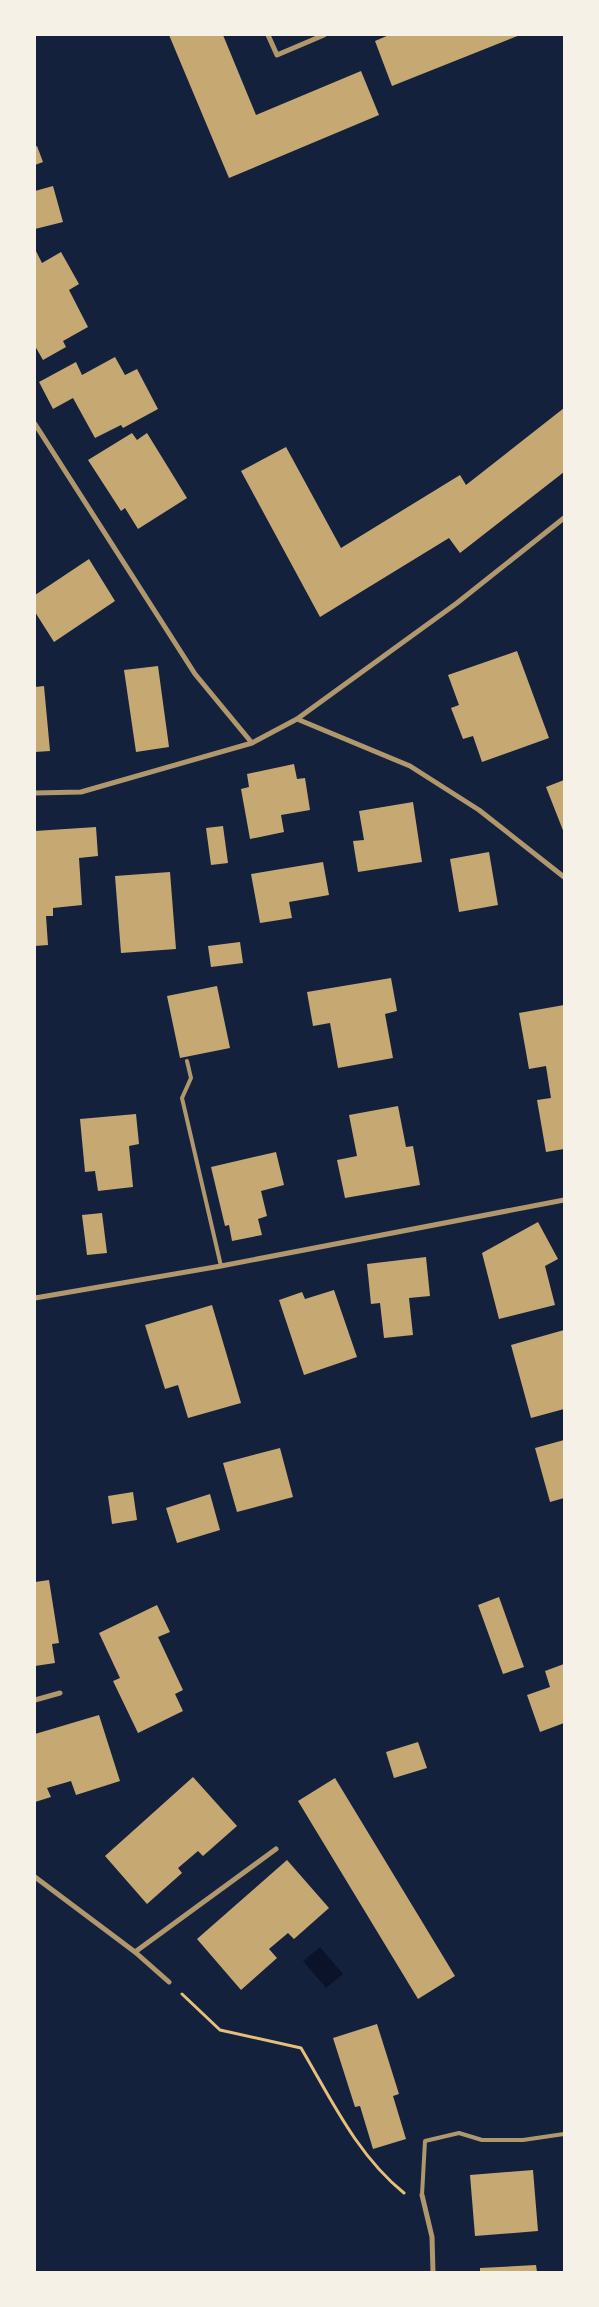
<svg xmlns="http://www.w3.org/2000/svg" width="599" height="2307" font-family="Roboto,sans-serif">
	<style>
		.water { fill: #0b132b }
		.building { fill: #c6a872 }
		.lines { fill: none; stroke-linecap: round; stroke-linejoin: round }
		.path { stroke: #e5c07b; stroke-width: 3 }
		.service { stroke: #b1986c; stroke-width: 4 }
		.minor { stroke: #b1986c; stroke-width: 5 }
	</style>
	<rect width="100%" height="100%" fill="#14213d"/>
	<path class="water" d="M320 1947 343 1974 326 1988 303 1961Z"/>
	<path class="building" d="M169 35H223L256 115 361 71 379 115 229 178Z
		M389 35H520L392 86 375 41Z
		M37 146 43 162 35 165V147Z
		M53 186 63 222 35 229V191Z
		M35 249 42 263 61 252 79 284 69 290 88 327 63 341 66 347 43 360 35 346Z
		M115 357 125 375 137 369 158 409 123 428 121 425 95 438 73 398 53 409 39 382 76 362 82 375Z
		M564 408V472L460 553 449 538 320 617 241 471 286 447 341 548 460 475 466 485Z
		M132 433 137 440 147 433 187 498 138 529 125 508 121 511 88 460Z
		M89 559 115 601 54 642 35 612V595Z
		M517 651 549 738 482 762 473 736 463 739 451 708 459 705 448 675Z
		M158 666 169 747 136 752 124 670Z
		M44 686 50 751 35 752V687Z
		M294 764 297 779 305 778 310 810 281 815 284 832 250 839 241 789 249 787 247 774Z
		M564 780V833L546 787Z
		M413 802 422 862 358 872 353 841 364 840 359 811Z
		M223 826 228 863 211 865 206 828Z
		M96 827 98 856 79 858 82 905 53 908V916H46L48 945 35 946V831Z
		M489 852 498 905 459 912 450 859Z
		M323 862 329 895 289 902 292 918 260 923 251 874Z
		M170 872 176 949 121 953 115 876Z
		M240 942 243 963 211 967 208 946Z
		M391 978 397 1011 385 1014 393 1058 338 1068 330 1023 313 1026 307 992Z
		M217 986 230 1048 180 1058 167 996Z
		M564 1005V1149L546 1152 537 1100 551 1098 546 1066 529 1069 519 1013Z
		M398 1106 406 1147 413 1146 420 1185 345 1198 337 1160 357 1156 349 1115Z
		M136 1114 139 1144 129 1146 133 1187 98 1191 95 1171 85 1172 80 1119Z
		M276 1152 284 1185 261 1191 267 1216 258 1219 262 1235 232 1241 229 1225 225 1226 211 1167Z
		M102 1213 107 1253 87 1255 82 1215Z
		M538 1222 558 1259 545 1266 555 1305 499 1319 482 1253Z
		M426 1257 430 1296 409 1298 413 1335 384 1338 380 1303 371 1304 367 1264Z
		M334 1290 357 1357 304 1375 279 1300 302 1292 305 1299Z
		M212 1305 241 1403 188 1418 178 1385 165 1389 145 1325Z
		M564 1330V1409L531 1418 511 1345Z
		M564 1440V1498L550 1502 535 1448Z
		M280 1448 293 1497 237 1512 223 1463Z
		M133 1492 137 1520 112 1524 108 1496Z
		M210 1494 220 1530 177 1543 166 1508Z
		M49 1580 59 1643 52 1644 55 1663 35 1666V1582Z
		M499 1597 524 1667 503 1674 478 1605Z
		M157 1605 170 1632 158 1637 183 1690 175 1694 183 1711 138 1733 113 1681 120 1678 99 1633Z
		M564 1664V1723L540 1732 527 1695 550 1687 545 1671Z
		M99 1715 120 1781 76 1795 71 1781 47 1788 51 1797 35 1802V1734Z
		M418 1742 427 1768 394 1778 386 1752Z
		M193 1777 237 1826 203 1856 198 1851 178 1868 182 1873 147 1904 105 1856Z
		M335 1778 455 1976 418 1999 298 1801Z
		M287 1860 329 1908 294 1939 288 1933 269 1949 277 1958 241 1990 197 1939Z
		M377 2024 399 2094 393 2096 406 2139 373 2149 360 2106 355 2107 333 2038Z
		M533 2170 538 2231 475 2236 470 2175Z
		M536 2265 537 2272H480V2268Z"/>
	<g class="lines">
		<path class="path" d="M182 1994 220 2030 301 2048C331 2099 357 2155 404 2193"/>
		<path class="service" d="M187 1061 191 1078 182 1098 221 1266
			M422 2195 425 2141 459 2133 482 2140H523L564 2134"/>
		<path class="minor" d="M268 35 277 55 324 35
			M35 424 195 674 252 743
			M297 719 410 766 479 810 564 877
			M35 793 81 792 252 743 297 719 457 603 564 518
			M35 1298 221 1266 564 1200
			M35 1700 60 1693
			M35 1877 135 1952 169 1982
			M135 1952 276 1849
			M422 2195 432 2237 433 2272"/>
	</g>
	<rect width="599" height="2307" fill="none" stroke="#f6f1e7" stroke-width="72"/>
</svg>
